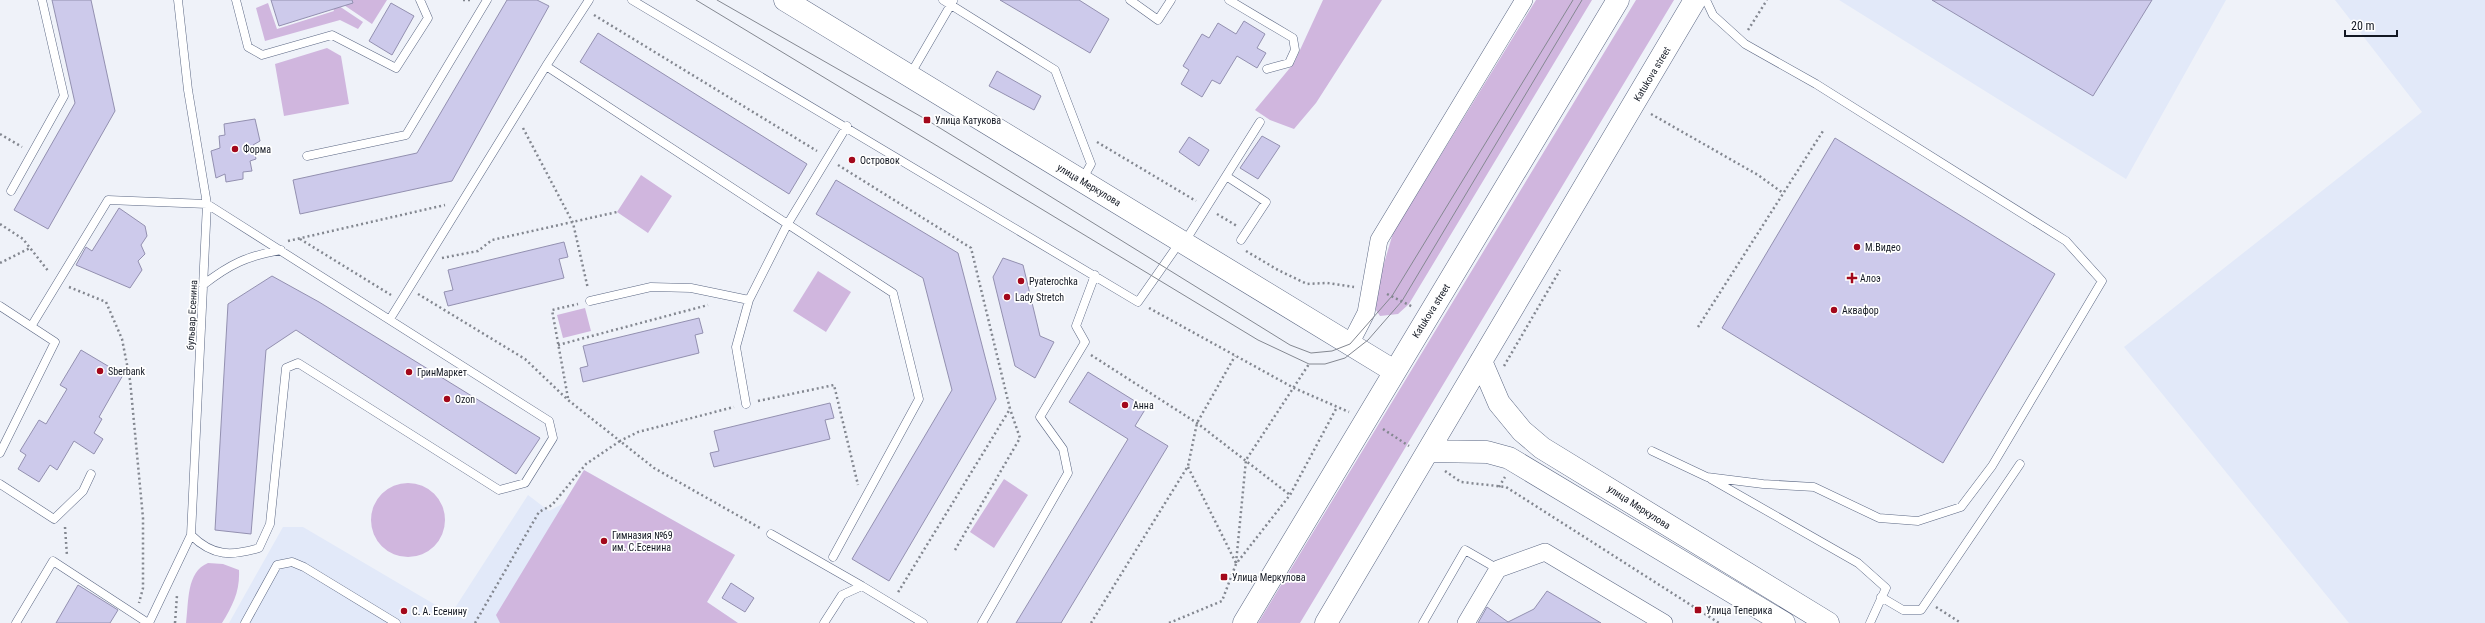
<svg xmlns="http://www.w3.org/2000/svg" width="2485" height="623" font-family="'Roboto Condensed',sans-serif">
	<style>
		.built { fill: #e2e9f9 }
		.green { fill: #d0b6de }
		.building { fill: #cdcaeb; stroke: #9390b0 }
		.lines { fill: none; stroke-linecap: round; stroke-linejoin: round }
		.lane-casing { stroke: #5b6783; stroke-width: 9 }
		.street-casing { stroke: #5b6783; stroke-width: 18 }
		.secondary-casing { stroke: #5b6783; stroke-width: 23 }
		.path { stroke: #838790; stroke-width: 2.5; stroke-dasharray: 2 3; stroke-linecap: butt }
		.lane { stroke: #fff; stroke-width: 8 }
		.street { stroke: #fff; stroke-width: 17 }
		.secondary { stroke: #fff; stroke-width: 22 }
		.tram { stroke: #848891; stroke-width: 1 }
		.poi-dot { fill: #a3081b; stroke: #fff; stroke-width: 1.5 }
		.labels { text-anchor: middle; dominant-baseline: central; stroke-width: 3.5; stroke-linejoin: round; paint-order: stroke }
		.street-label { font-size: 10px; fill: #131823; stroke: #fff }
		.poi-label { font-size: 10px; fill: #131823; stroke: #fff; text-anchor: start }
	</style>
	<rect width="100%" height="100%" fill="#eff2f9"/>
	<path class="built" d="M1839 0H2226L2126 179Z
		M2335 0H2485V623H2349L2124 347 2422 112Z
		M584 470 735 555 707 602 738 623H229L283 527H303L451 614 528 495 549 511 564 503Z"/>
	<path class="green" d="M330 0 363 22 358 29 340 20 265 41 256 8 268 3 277 29 334 11Z
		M341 0H387L372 24 341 3Z
		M1323 0H1382L1316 103 1294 129 1270 120 1255 110 1294 63Z
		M1536 0H1592L1409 304 1398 314 1380 316 1372 304 1393 233Z
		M1636 0H1674L1300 623H1258Z
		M327 48 341 56 349 104 284 116 275 64Z
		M641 175 672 196 648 233 617 212Z
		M818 271 851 292 826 332 793 311Z
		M585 308 591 331 563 338 557 315Z
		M584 470 735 555 707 602 738 623H500L496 615Z
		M1004 479 1028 495 994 548 970 532Z
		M371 520a37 37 0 1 1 74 0a37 37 0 1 1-74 0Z
		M208 563 223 564 239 570C240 591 233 605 222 623H186C189 602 186 572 208 563Z"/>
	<path class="building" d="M52 0H91L115 111 48 229 14 210 75 103Z
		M271 0H352L353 3 279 26Z
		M507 0H537L549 6 452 181 300 214 293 180 417 153Z
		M1000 0H1079L1109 19 1090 53Z
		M1932 0H2152L2093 96Z
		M391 3 414 16 392 55 369 41Z
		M1244 21 1265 34 1257 48 1266 53 1257 68 1237 56 1220 84 1212 80 1202 97 1181 84 1189 70 1183 66 1202 34 1209 38 1218 23 1236 34Z
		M598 33 807 164 789 194 580 62Z
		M997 71 1041 96 1034 110 989 86Z
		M255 119 260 141 253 145 256 159 250 161 252 171 243 172V179L226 182 225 174 216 178 211 151 220 148 219 136 225 135 224 124Z
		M1262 136 1280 146 1258 179 1240 168Z
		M1189 137 1209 150 1199 166 1179 152Z
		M1835 138 2055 274 1943 463 1722 328Z
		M836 180 958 253 996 399 889 581 852 559 952 390 923 278 816 214Z
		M119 208 145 226 147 236 141 245 145 254 138 261 142 270 130 288 76 265 86 247 92 251Z
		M564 242 568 257 559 259 564 278 448 306 444 292 453 290 448 270Z
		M1003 258 1023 265 1040 336 1054 342 1035 378 1015 366 993 277Z
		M272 276 319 302 540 438 516 474 296 330 266 350 251 534 215 530 228 304Z
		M699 318 703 333 695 335 699 353 583 382 580 368 588 366 583 346Z
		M81 350 123 375 99 417 102 419 94 433 103 439 94 454 74 441 57 470 50 465 39 482 18 469 26 455 20 451 39 420 46 424 67 389 60 385Z
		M1088 372 1146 408 1135 426 1168 446 1061 623H1016L1128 439 1069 402Z
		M830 403 834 418 825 420 830 439 714 467 710 453 719 451 714 431Z
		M731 583 754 598 745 612 722 598Z
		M78 585 118 610 110 623H56Z
		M1547 591 1601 623H1478L1487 607 1508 622 1534 609Z"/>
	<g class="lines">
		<g class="lane-casing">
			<path id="lane" d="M236 0 248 47 262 55 332 35 396 68 428 18 420 0
				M632 0 1138 302 1180 242
				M943 0 1055 70 1091 164 1082 180
				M1130 0 1158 20 1171 0
				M1229 0 1293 38 1295 50 1289 63 1267 69
				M546 66 893 293 919 399 833 557
				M910 75 953 1
				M307 156 406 135 487 0
				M1226 176 1266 202 1241 240
				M11 191 64 96 42 0
				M1184 243 1260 122
				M203 285C230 264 247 256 281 250
				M590 301 651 287 691 288 749 300 787 225 847 126
				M0 306 55 342 0 453
				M390 319 546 66 589 0
				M32 325 108 200 207 204 549 421 553 438 525 483 499 490 298 363 286 368 270 524 259 548C232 556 213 557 191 535
				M746 404 736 347 749 300
				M1652 451 1707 477 1763 484 1814 487 1879 518 1918 521 1961 507 1992 466 2102 281 2066 241 1816 84 1745 44 1713 15 1706 0
				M1711 479 1858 563 1886 588 1870 623
				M0 484 54 519 83 491 91 474
				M771 534 862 586 842 595 824 623
				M862 586 923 623
				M1881 597 1903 610H1921L2020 464
				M16 623 53 561 148 623
				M149 623 191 535 207 204 188 90 178 0
				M245 623 277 565 292 562 304 567 396 623
				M982 623 1068 473 1063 449 1040 417 1085 342 1076 326 1095 275
				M1423 623 1465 550 1498 569"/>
		</g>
		<g class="street-casing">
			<path id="street" d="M1350 344 1366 313 1379 240 1524 0
				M1466 623 1498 569 1545 552 1664 623"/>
		</g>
		<g class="secondary-casing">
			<path id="secondary" d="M785 0 1394 371
				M1481 361 1499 403 1522 431 1542 448 1828 623
				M1428 451 1487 452 1509 458 1784 623
				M1244 623 1618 0
				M1326 623 1695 0"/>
		</g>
		<path class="path" d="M463 0H473
			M594 15 817 151
			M1748 30 1767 0
			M1651 114 1758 175 1783 193
			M523 128 573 223 588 289
			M0 134 22 147
			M1097 142 1196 201
			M838 165 971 248 1010 409 897 594
			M1217 214 1237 226
			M0 224 23 239 49 272
			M300 239 391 295
			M288 241 445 205
			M1246 251 1278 270 1307 284 1327 283 1354 287
			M442 258 478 251 492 240 617 212
			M0 263 30 248
			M69 287 106 302 122 339 130 380 143 518V588L139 603
			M418 294 525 359 568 400 620 441 638 432 734 407
			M1387 294 1413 307
			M1149 308 1294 388 1349 412
			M1698 327 1823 131
			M558 345 708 305
			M1091 355 1197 423 1290 495
			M1504 366 1560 270
			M568 398 552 310 578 304
			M758 401 834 385 858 485
			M1383 429 1409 446
			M1188 467 1236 563
			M1445 471 1461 482 1506 487 1719 623
			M1499 487 1505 477
			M65 527 67 556
			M955 550 1020 438 1010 409
			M1236 563 1246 460 1309 364
			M1936 607 1961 623
			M175 623 177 595
			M475 623 539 512 552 505 586 464 620 441 654 468 760 528
			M1091 623 1188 466 1197 423 1235 356
			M1169 623 1222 601 1236 564 1290 495 1337 407"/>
		<use href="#lane" class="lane"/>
		<use href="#street" class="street"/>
		<use href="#secondary" class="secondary"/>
		<path class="tram" d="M696 0 1258 340 1309 364H1325L1345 358 1368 340 1402 301 1582 0
			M717 0 927 120 1290 345 1311 353 1332 351 1350 344 1392 296 1573 0"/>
	</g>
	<g class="poi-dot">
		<rect x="923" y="116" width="8" height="8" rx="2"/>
		<circle cx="235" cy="149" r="4"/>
		<circle cx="852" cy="160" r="4"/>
		<circle cx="1857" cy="247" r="4"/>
		<path d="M1850 272h4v4h4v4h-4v4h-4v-4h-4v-4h4z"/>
		<circle cx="1021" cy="281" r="4"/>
		<circle cx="1007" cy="297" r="4"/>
		<circle cx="1834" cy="310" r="4"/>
		<circle cx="100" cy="371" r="4"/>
		<circle cx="409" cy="372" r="4"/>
		<circle cx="447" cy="399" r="4"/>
		<circle cx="1125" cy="405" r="4"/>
		<circle cx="604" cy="541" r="4"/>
		<rect x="1220" y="573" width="8" height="8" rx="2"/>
		<rect x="1694" y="606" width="8" height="8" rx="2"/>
		<circle cx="404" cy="611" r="4"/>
	</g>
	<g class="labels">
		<g class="street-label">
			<text transform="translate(1652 74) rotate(-59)">Katukova street</text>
			<text transform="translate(1089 185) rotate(31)">улица Меркулова</text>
			<text transform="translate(1431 311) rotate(-58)">Katukova street</text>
			<text transform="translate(192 315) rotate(-87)">бульвар Есенина</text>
			<text transform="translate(1639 507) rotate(33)">улица Меркулова</text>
		</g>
		<g class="poi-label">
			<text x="935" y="120">Улица Катукова</text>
			<text x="243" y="149">Форма</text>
			<text x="860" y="160">Островок</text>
			<text x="1865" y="247">М.Видео</text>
			<text x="1860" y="278">Алоэ</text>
			<text x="1029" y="281">Pyaterochka</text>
			<text x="1015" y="297">Lady Stretch</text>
			<text x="1842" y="310">Аквафор</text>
			<text x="108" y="371">Sberbank</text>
			<text x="417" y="372">ГринМаркет</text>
			<text x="455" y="399">Ozon</text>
			<text x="1133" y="405">Анна</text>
			<text x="612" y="535">Гимназия №69<tspan x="612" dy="12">им. С.Есенина</tspan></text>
			<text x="1232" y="577">Улица Меркулова</text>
			<text x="1706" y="610">Улица Теперика</text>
			<text x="412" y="611">С. А. Есенину</text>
		</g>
	</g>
	<path d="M2345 30v6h52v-6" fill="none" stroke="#131823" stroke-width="2"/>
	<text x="2351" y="30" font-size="12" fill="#131823" stroke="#ffffff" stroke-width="3" paint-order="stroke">20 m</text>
</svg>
